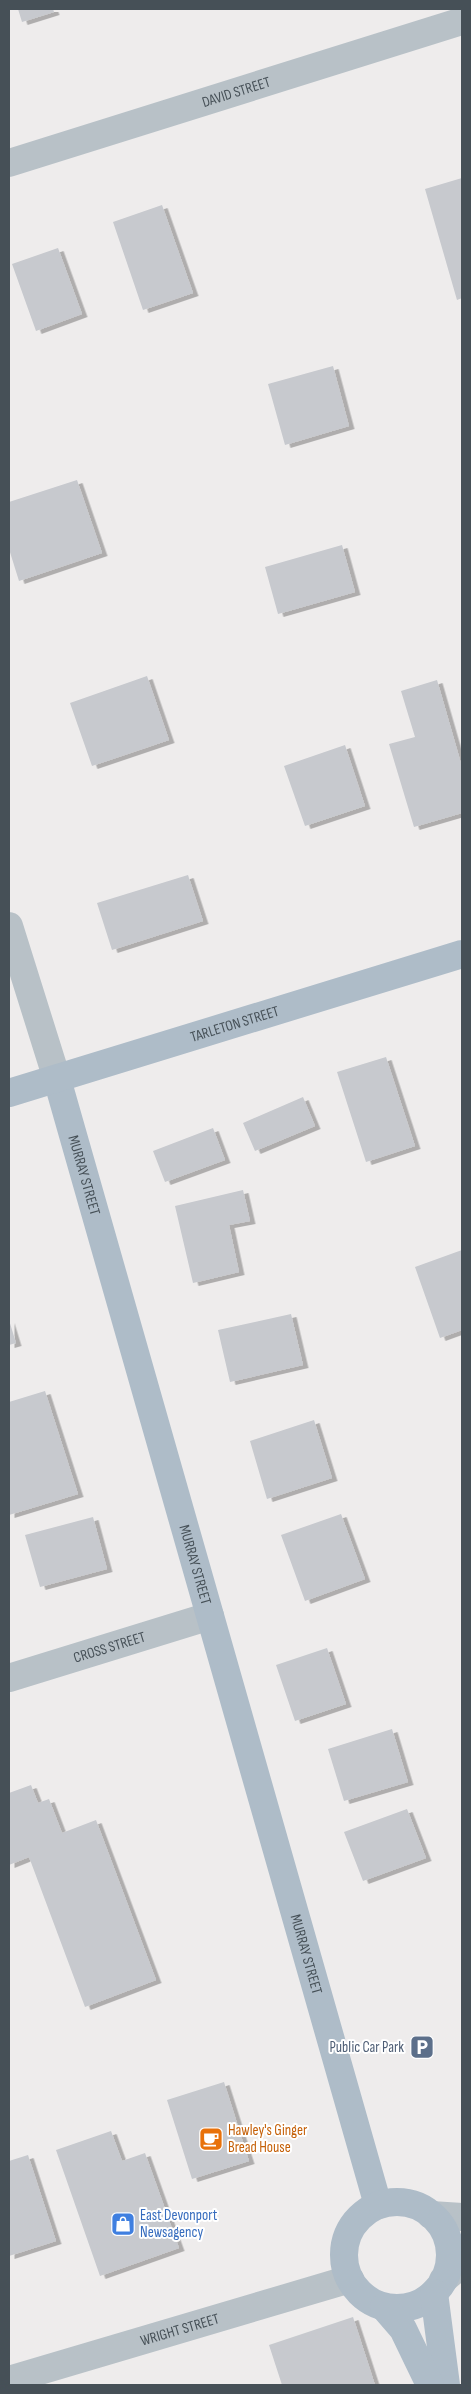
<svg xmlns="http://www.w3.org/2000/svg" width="471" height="2394" font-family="'Sofia Sans Condensed',sans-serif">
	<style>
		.building { fill: #c7c9ce; filter: url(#shadow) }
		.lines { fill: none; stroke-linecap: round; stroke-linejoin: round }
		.minor { stroke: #b8c1c7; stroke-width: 28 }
		.major { stroke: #aebcc8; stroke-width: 28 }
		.labels { text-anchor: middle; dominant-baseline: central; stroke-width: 4; stroke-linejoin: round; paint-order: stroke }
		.street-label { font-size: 15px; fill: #465057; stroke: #fff }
		.service-label { font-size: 15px; fill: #4e5e75; stroke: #fff; text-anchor: end }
		.food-label { font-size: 15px; fill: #c56008; stroke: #fff; text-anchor: start }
		.shop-label { font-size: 15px; fill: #366cbe; stroke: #fff; text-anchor: start }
	</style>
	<defs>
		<filter id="shadow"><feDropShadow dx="5.5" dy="3" stdDeviation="0" flood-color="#0004"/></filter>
	</defs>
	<rect width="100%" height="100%" fill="#eeecec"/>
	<path class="building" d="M18 9H53L54 12 22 22Z
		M462 178V298L457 300 425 189Z
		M162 205 193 293 143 310 113 222Z
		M58 248 82 314 36 331 12 264Z
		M333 366 349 426 285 445 268 384Z
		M77 480 102 553 19 581 9 549V502Z
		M342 545 355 592 278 614 265 567Z
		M147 676 169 740 92 766 70 703Z
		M437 680 462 767V813L414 827 389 744 415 737 401 691Z
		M345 745 365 806 305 826 284 766Z
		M188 875 203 921 112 950 97 903Z
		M386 1057 415 1146 366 1162 337 1072Z
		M303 1097 315 1126 255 1151 243 1123Z
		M213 1128 225 1160 165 1182 153 1151Z
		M243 1190 250 1221 229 1225 239 1272 193 1283 175 1206Z
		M462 1250V1330L440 1338 415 1267Z
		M291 1314 303 1365 230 1382 218 1330Z
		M9 1320 16 1343 9 1345Z
		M45 1391 78 1494 9 1515V1402Z
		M314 1420 332 1478 267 1499 250 1441Z
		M341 1514 365 1579 305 1601 281 1535Z
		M93 1517 107 1569 40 1587 25 1535Z
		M327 1648 346 1704 295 1721 276 1665Z
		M392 1729 408 1782 344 1801 328 1749Z
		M31 1785 38 1803 49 1799 62 1833 96 1820 156 1980 85 2007 29 1857 9 1865V1793Z
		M407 1809 426 1858 363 1881 344 1832Z
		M224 2082 249 2161 192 2179 167 2100Z
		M111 2131 122 2161 145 2153 179 2248 100 2276 56 2150Z
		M28 2155 56 2241 9 2256V2161Z
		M353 2317 375 2385H282L269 2345Z"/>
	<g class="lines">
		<g class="minor">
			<path id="s1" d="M9 163 462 21"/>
			<path d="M9 926 57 1079"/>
			<path id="s2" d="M9 1678 210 1616"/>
			<path d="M431 2215 462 2217"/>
			<path d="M443 2280 462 2264"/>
			<path id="s3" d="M9 2380 350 2279"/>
		</g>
		<g class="major">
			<path id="s4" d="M57 1079 378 2205"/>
			<path id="s5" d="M9 1093 462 954"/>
			<circle cx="397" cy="2255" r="53"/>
			<path d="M434 2293 446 2385"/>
			<path d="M384 2307 403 2329 430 2385"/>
		</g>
	</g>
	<defs>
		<g id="parking-square" transform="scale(1.25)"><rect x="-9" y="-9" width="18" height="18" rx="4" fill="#5c6f8a" stroke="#fff"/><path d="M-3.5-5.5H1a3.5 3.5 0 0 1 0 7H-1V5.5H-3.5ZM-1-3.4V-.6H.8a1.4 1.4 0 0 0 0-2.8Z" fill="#fff"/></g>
		<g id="cafe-square" transform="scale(1.25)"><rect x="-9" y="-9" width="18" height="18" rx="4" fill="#e8710a" stroke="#fff"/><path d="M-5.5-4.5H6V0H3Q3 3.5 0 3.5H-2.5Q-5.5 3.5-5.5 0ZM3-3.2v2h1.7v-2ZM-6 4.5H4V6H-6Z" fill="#fff"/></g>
		<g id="shop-square" transform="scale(1.25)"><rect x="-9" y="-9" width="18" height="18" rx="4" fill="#3f7fe0" stroke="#fff"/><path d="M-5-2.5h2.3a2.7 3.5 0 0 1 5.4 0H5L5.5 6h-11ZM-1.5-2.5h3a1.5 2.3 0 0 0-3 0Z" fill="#fff"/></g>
	</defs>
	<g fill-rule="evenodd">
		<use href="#parking-square" x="422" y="2047"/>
		<use href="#cafe-square" x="211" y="2139"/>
		<use href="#shop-square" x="123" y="2224"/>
	</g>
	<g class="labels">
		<g class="street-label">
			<text stroke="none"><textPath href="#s1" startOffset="238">DAVID STREET</textPath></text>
			<text stroke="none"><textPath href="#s5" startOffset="236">TARLETON STREET</textPath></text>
			<text stroke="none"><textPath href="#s4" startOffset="100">MURRAY STREET</textPath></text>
			<text stroke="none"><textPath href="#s4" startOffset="505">MURRAY STREET</textPath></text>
			<text stroke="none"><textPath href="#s2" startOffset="105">CROSS STREET</textPath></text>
			<text stroke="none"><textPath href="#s4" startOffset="910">MURRAY STREET</textPath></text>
			<text stroke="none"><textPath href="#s3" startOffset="178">WRIGHT STREET</textPath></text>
		</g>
		<g class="service-label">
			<text x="404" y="2047">Public Car Park</text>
		</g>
		<g class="food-label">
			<text x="228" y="2130">Hawley's Ginger<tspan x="228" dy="17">Bread House</tspan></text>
		</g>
		<g class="shop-label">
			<text x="140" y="2215">East Devonport<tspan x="140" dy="17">Newsagency</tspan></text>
		</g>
	</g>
	<rect width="471" height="2394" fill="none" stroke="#465057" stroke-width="20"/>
</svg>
